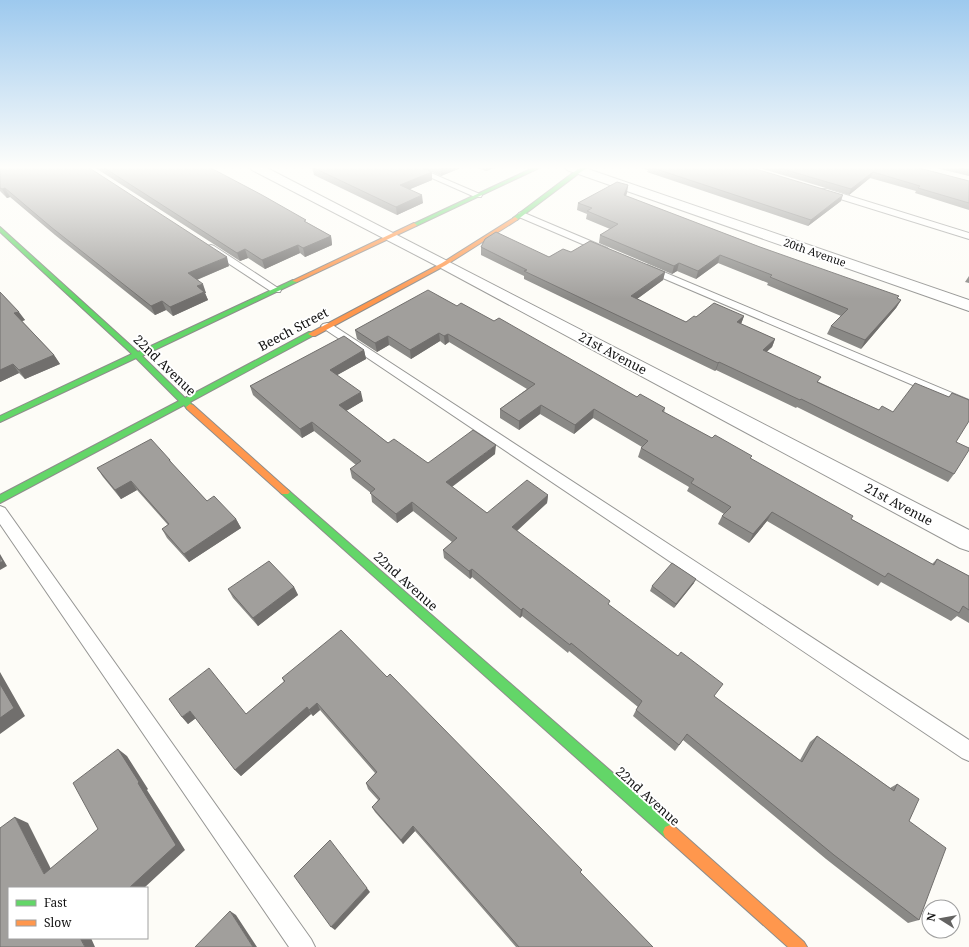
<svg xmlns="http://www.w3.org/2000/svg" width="969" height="947" font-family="'Noto Serif',serif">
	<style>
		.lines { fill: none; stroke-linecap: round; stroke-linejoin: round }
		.lane-casing { stroke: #979795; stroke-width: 2 }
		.street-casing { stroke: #979795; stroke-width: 2 }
		.fast-casing { stroke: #8e8d8b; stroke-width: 2 }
		.slow-casing { stroke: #8e8d8b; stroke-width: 2 }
		.lane { fill: #fffffe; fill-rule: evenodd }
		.street { fill: #fffffe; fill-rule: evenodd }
		.fast { fill: #63d668; fill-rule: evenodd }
		.slow { fill: #ff974d; fill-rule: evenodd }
		.wall { fill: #8a8986 }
		.shaded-wall { fill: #716f6d }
		.building { fill: #a19f9c; stroke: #716f6d }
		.labels { text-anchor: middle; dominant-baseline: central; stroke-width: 4; stroke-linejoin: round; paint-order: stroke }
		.far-street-label { font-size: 11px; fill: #111; stroke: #fff }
		.street-label { font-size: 13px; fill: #111; stroke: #fff }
	</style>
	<rect width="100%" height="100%" fill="#fdfcf7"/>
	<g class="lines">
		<g class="lane-casing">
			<path id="lane" d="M407 167H417L482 195 481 197H475Z
				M821 189H827L969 233V239L821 193 820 191Z
				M522 212 607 248 609 250 604 253 601 252 519 217 518 215 519 213Z
				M211 245 214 246 281 290 280 292H272L208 250 206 248 208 246Z
				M647 265 969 400V409L644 270 642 268Z
				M327 323 331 324 969 740V761L962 758 323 328 321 326 323 324Z
				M0 506 5 508 311 939 315 947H289L0 524Z"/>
		</g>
		<g class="street-casing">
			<path id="street" d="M250 167H265L969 530V551L960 548 439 267 252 170Z
				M565 167H582L969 300V311L567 170Z"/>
		</g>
		<g class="fast-casing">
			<path id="fast" d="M535 167H541L416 226 411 225Z
				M583 167H590L582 171 517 220H513V218L578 169Z
				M0 227 138 352 293 280H297V282L142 356 185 398 309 332H312L316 334 190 402 194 407 193 409H187L184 405 0 503V495L179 401 136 358 0 422V416L132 354 0 232Z
				M285 488 288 490 675 827 677 832 675 837 670 839 665 837 282 494 280 492 282 490Z"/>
		</g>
		<g class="slow-casing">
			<path id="slow" d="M515 217 518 219 517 220 446 265 315 336H312L308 334 442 263Z
				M414 223 417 225 416 226 297 282 292 281Z
				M190 404 193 405 288 490 290 492 288 494H282L187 409 186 407Z
				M670 825 675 827 804 942 807 947H788L665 837 663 832 665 827Z"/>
		</g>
		<use href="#lane" class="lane"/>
		<use href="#street" class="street"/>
		<use href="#fast" class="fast"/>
		<use href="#slow" class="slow"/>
	</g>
	<path class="wall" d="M0 167 229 266 197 280 206 293H205L208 300 173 316 166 310 155 315 55 235 10 197 7 198 0 191Z
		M94 167H209L331 236 332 245 305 257 300 253 265 269 248 258 240 261Z
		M312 167 432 172V180L410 189 423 203 397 215 314 175Z
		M420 167H463L441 176Z
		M474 167H497L486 171Z
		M637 167H749L841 201 808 226 647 172 648 170Z
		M756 167H915L969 181V210L915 193 916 191 870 178 849 195Z
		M932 167H969V176Z
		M628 185 626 196 760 247 901 300 896 308 861 349 827 334 831 326 841 316 767 285 768 283 718 263 696 279 677 271 672 274 599 243 600 235 610 229 586 219 587 214 577 210 578 203Z
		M481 247 549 257 571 252 665 272 663 280 637 299 686 322 696 317 744 316 741 324 775 339 772 347 766 352 819 382 879 410 956 442 954 474 948 482 797 407 796 408 716 370 715 371 524 279V276L481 255Z
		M969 276V283L965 282Z
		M0 292 25 320 22 321 54 355 60 364 25 379 19 373 0 382Z
		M457 306 494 321 637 397 665 408 664 413 751 459 851 519 932 564 937 559 969 576V623L957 616 951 621 881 582 878 586 767 521 749 543 718 524 722 516 724 514 687 491 689 487 638 457 641 448 642 447 593 418 574 434 540 414 519 430 500 418V409L527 389 449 342 445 345 440 341 411 359 389 345 377 352 357 339 355 330Z
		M364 350 366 359 337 375 363 401 346 411 388 443 428 463 495 454 452 487 487 513 548 495 547 503 517 531 609 605 714 696 800 760 810 742 817 736 890 788 897 784 909 821 919 920 908 923 826 859 683 740 675 751 633 716 636 710 638 707 569 651 568 653 522 616 520 618 472 577 470 579 444 558 443 550 452 542 413 511 397 523 372 502 371 493 352 478 350 469 356 465 314 431 302 438 253 395 250 386Z
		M170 460 173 465 207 501 236 519 241 528 189 562 167 538 162 529 168 525 137 490 121 499 103 477 97 468Z
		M694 583 674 608 650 591 652 586Z
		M294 587 298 595 258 626 233 598 228 589Z
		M282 678 580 873 653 947H516L415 831 403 844 375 812 372 807 378 800 368 789 366 783 375 773 320 710 313 716 311 714 241 776 235 770 196 718 188 724 182 717 246 714 284 682Z"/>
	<path class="shaded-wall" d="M444 167H463L441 176V168Z
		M486 167H497L486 171Z
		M432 172V180L401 193 400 185Z
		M873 172 870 178 849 195 851 189Z
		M628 185 627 193 623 203 624 195Z
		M5 188 10 197 7 198 2 189Z
		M422 195 423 203 397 215 396 207Z
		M843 195 841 201 808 226 811 220Z
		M331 236 332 245 305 257 303 248Z
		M298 245 300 253 265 269 262 260Z
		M245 249 248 258 240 261 237 253Z
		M720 255 718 263 696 279 698 271Z
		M227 257 229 266 191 282 188 273Z
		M679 263 677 271 672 274 674 266Z
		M665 272 663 280 630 304 631 296Z
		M203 284 206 293H205L208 300 173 316 170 307 197 286Z
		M901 300 896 308 861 349 865 340Z
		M162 301 166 310 155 315 151 306Z
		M19 312 25 320 20 322 14 313Z
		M744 316 741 324 737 322Z
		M439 333 440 341 411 359 410 350Z
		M448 334 449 342 445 345 444 336Z
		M388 336 389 345 377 352 375 343Z
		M775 339 772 347 760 358 763 350Z
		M364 350 366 359 332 378 330 370Z
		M54 355 60 364 25 379 19 370Z
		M719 362 716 370 715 371 718 363Z
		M13 364 19 373 0 382V370Z
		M361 392 363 401 341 414 339 405Z
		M541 405 540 414 519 430V421Z
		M594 409 593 418 574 434 575 425Z
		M312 422 314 431 302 438 300 429Z
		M496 445 495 454 446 491V482Z
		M131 481 137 490 121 499 115 490Z
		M548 495 547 503 511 536 512 527Z
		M412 502 413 511 397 523 396 514Z
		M772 512 767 521 749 543 753 534Z
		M236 519 241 528 189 562 184 554Z
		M0 554 7 566 0 570Z
		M472 569V577L470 579 469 571Z
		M696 579 694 583 674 608 676 604Z
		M294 587 298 595 258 626 253 618Z
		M523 608 522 616 520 618 521 610Z
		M0 672 25 716 0 734Z
		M317 703 320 710 313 716 309 710Z
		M307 707 311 714 241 776 235 770Z
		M190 711 196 718 188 724 182 717Z
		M118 749 127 756 148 789 147 790 185 850 144 888H129L138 783Z
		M15 817 28 823 56 879 44 874Z
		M413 826 415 831 403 844 401 840Z
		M367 888 370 892 335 930 331 927Z
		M230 911 236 915 257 947H253Z
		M80 938H91L95 947H85Z"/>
	<path class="building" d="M0 167H88L227 257 188 273 203 284 197 286 204 292 170 307 162 301 151 306 51 227 5 188 2 189 0 188Z
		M103 167H209L262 195 306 220 304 221 331 236 303 248 298 245 262 260 245 249 237 253Z
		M312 167H420L432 172 400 185 422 195 396 207Z
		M650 167H749L843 195 811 220Z
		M776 167H915L969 181V203L918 188 920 186 873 172 851 189Z
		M956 167H969V170Z
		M617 182 628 185 624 195 760 247 899 296 897 298 901 300 865 340 831 326 848 309 770 277 772 275 720 255 698 271 679 263 674 266 600 235 618 224 587 211 592 208 578 203Z
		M496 232 549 257 563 249 571 252 590 241 665 272 631 296 686 322 694 316 696 317 714 303 744 316 737 322 775 339 763 350 821 377 817 382 879 410 882 406 893 412 915 383 949 397 952 393 969 400V421L956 442 969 448V450L954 474 801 399 800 400 719 362 718 363 524 271 527 270 481 247 485 239Z
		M428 290 457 306 461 303 494 321 499 318 637 397 640 394 665 408 662 411 712 438 715 435 752 456 750 458 853 516 851 519 934 565 937 559 969 576V610L963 606 959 613 888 573 885 577 772 512 753 534 722 516 731 507 691 483 694 479 641 448 648 441 594 409 575 425 541 405 519 421 500 409 535 384 448 334 444 336 439 333 410 350 388 336 375 343 355 330Z
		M0 292 19 312 14 313 54 355 19 370 13 364 0 370Z
		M344 336 364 350 330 370 361 392 339 405 388 443 394 439 428 463 473 430 496 445 446 482 487 513 527 480 548 495 512 527 610 601 608 604 678 656 681 652 723 684 714 696 802 762 817 736 894 791 897 784 919 799 909 821 946 848 919 920 834 855 687 734 679 745 636 710 642 701 571 643 570 645 523 608 521 610 472 569 469 571 443 550 457 538 412 502 396 514 370 493 375 489 350 469 361 461 312 422 300 429 250 386Z
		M151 439 170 460H169L207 501 214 496 236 519 184 554 162 529 169 524 131 481 115 490 97 468Z
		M0 557 3 561 0 563Z
		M269 561 294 587 253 618 228 589Z
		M672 563 696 579 676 604 652 586Z
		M341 630 387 677 390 674 582 870 580 872 653 947H519L413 826 401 840 372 807 380 799 366 783 377 772 317 703 309 710 307 707 235 770 190 711 182 717 169 699 209 668 246 714 285 681 282 678Z
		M0 684 14 708 0 718Z
		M118 749 139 782 138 783 176 845 129 888H9V938H80L85 947H0V828L15 817 44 874 98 829 73 783Z
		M330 840 367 888 331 927 294 876Z
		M230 911 253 947H195Z"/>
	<linearGradient id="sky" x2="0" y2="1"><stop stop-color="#9dc9ee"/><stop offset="0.56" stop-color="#fefefb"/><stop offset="1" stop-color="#fefefb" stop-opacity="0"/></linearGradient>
	<rect width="969" height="299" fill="url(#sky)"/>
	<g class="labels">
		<g class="far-street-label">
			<text transform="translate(815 252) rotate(19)">20th Avenue</text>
		</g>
		<g class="street-label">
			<text transform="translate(293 329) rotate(-28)">Beech Street</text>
			<text transform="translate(613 353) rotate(28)">21st Avenue</text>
			<text transform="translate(165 365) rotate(44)">22nd Avenue</text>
			<text transform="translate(899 504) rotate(28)">21st Avenue</text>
			<text transform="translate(406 581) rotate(42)">22nd Avenue</text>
			<text transform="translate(648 796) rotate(42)">22nd Avenue</text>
		</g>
	</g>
	<rect x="8" y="887" width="140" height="52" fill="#ffffff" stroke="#a0a0a0"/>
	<rect x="16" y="900" width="20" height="6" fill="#63d668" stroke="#a0a0a0"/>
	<text x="44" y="907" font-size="12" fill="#111111">Fast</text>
	<rect x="16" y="920" width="20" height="6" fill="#ff974d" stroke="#a0a0a0"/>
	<text x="44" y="927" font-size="12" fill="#111111">Slow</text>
	<g transform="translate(941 919) rotate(281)"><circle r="19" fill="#ffffff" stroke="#a0a0a0"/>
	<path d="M0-3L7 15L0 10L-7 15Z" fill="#646362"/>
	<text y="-6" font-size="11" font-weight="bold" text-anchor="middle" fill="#111111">N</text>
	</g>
</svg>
